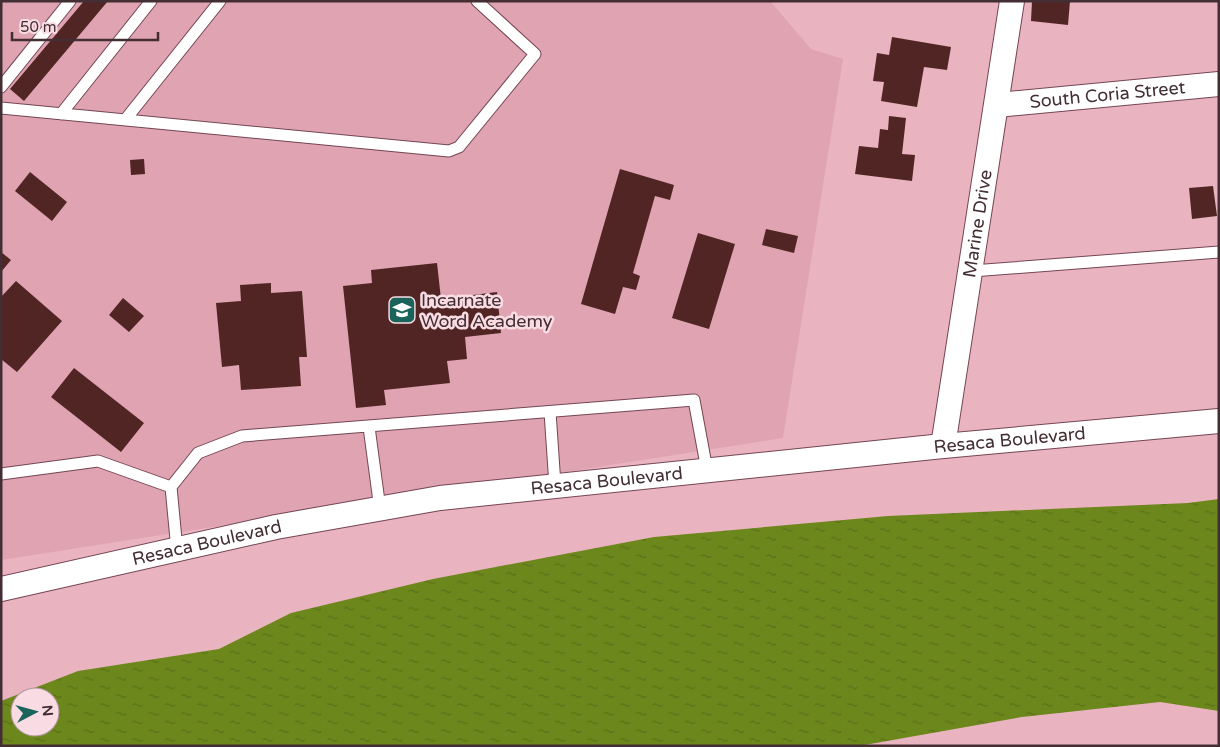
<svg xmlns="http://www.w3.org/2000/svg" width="1220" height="747" font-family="'Varela Round',sans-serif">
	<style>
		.built { fill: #dfa3b2 }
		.water { fill: url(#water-ripples); fill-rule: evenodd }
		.building { fill: #502524 }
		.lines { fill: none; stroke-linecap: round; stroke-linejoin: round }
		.service-casing { stroke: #744652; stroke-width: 13 }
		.minor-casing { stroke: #744652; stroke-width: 26 }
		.service { stroke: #fff; stroke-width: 11 }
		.minor { stroke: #fff; stroke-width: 24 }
		.labels { text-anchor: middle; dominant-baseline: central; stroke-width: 5; stroke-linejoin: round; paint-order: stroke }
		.street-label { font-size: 18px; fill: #432e33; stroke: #f9dce3 }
		.poi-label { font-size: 18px; fill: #432e33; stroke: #f9dce3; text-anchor: start }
	</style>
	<defs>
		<pattern id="water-ripples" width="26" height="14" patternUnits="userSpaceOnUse" patternTransform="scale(1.25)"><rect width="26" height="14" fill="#6c871b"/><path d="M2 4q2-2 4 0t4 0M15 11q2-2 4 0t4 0" fill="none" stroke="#5a6f19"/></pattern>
	</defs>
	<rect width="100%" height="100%" fill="#eab3c0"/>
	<path class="built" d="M1 1H770L811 49 843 59 783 438 1 560Z"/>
	<path class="water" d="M1219 499V711L1160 702 1022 717 859 746H1V701L78 671 219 649 291 613 433 579 654 537 888 516 1188 503ZM20 697H50V727H20Z"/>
	<path class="building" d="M84 1H108L24 101 10 89Z
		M1032 1H1070L1068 25 1031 21Z
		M892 37 951 47 947 70 924 67 917 107 881 101 884 82 873 81 877 53 889 55Z
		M889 116 906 118 902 154 915 155 912 181 855 174 859 146 878 148 880 129 888 130Z
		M144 159 145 174 131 175 130 160Z
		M620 169 674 185 670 200 655 196 633 273 640 276 636 290 623 287 615 314 581 304Z
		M30 172 67 202 52 221 15 191Z
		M1213 186 1217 216 1192 219 1189 188Z
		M766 229 798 236 794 253 762 245Z
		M698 233 735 244 709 329 672 318Z
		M1 252 11 260 1 272Z
		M437 263 441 299 497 292 501 333 465 337 467 359 447 361 450 383 384 390 386 405 356 408 343 286 372 283 371 270Z
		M16 281 62 321 17 372 1 359V297Z
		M271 283V293L302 291 307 357H299L301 386 241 390 239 365 222 367 216 303 241 301 240 285Z
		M123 298 144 316 129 332 109 315Z
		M74 368 144 423 121 452 51 397Z"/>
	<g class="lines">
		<g class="service-casing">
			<path id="service" d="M1 87 70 1
				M1 108 449 151 459 147 535 54 477 1
				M61 114 151 1
				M125 120 220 1
				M972 271 1219 252
				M550 412 555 485
				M369 427 380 509
				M1 474 98 461 171 487
				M177 550 171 487 198 453 242 436 694 400 707 470"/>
		</g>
		<g class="minor-casing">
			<g id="minor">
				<path id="s1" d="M997 105 1219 84"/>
				<path id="s2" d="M943 446 1012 1"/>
				<path id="s3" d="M1 589 276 527 440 498 943 446 1219 421"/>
			</g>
		</g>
		<use href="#service" class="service"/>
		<use href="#minor" class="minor"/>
	</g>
	<defs>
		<g id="school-square" transform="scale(1.4375)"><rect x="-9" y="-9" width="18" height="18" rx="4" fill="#1a645b" stroke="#f9dce3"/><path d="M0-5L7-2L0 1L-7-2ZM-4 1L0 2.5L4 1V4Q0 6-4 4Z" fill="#fff"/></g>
	</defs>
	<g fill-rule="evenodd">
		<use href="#school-square" x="402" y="310"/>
	</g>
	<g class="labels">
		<g class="street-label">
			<text stroke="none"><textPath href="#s1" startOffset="111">South Coria Street</textPath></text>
			<text stroke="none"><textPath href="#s2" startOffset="225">Marine Drive</textPath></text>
			<text stroke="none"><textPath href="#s3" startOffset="1021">Resaca Boulevard</textPath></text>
			<text stroke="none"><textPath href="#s3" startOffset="616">Resaca Boulevard</textPath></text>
			<text stroke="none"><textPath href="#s3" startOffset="211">Resaca Boulevard</textPath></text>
		</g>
		<g class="poi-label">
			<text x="421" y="300">Incarnate<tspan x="421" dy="21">Word Academy</tspan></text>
		</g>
	</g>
	<rect width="1220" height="747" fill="none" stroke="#432e33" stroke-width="5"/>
	<g transform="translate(35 712) rotate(84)"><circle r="24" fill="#f9dce3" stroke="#b0969d"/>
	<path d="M0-4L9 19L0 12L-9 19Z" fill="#1a645b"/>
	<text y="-8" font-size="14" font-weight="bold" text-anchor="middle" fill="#432e33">N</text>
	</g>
	<path d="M12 32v8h146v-8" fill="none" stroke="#432e33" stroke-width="2.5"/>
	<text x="20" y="32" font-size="15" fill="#432e33" stroke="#f9dce3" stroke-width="4" paint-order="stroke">50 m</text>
</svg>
